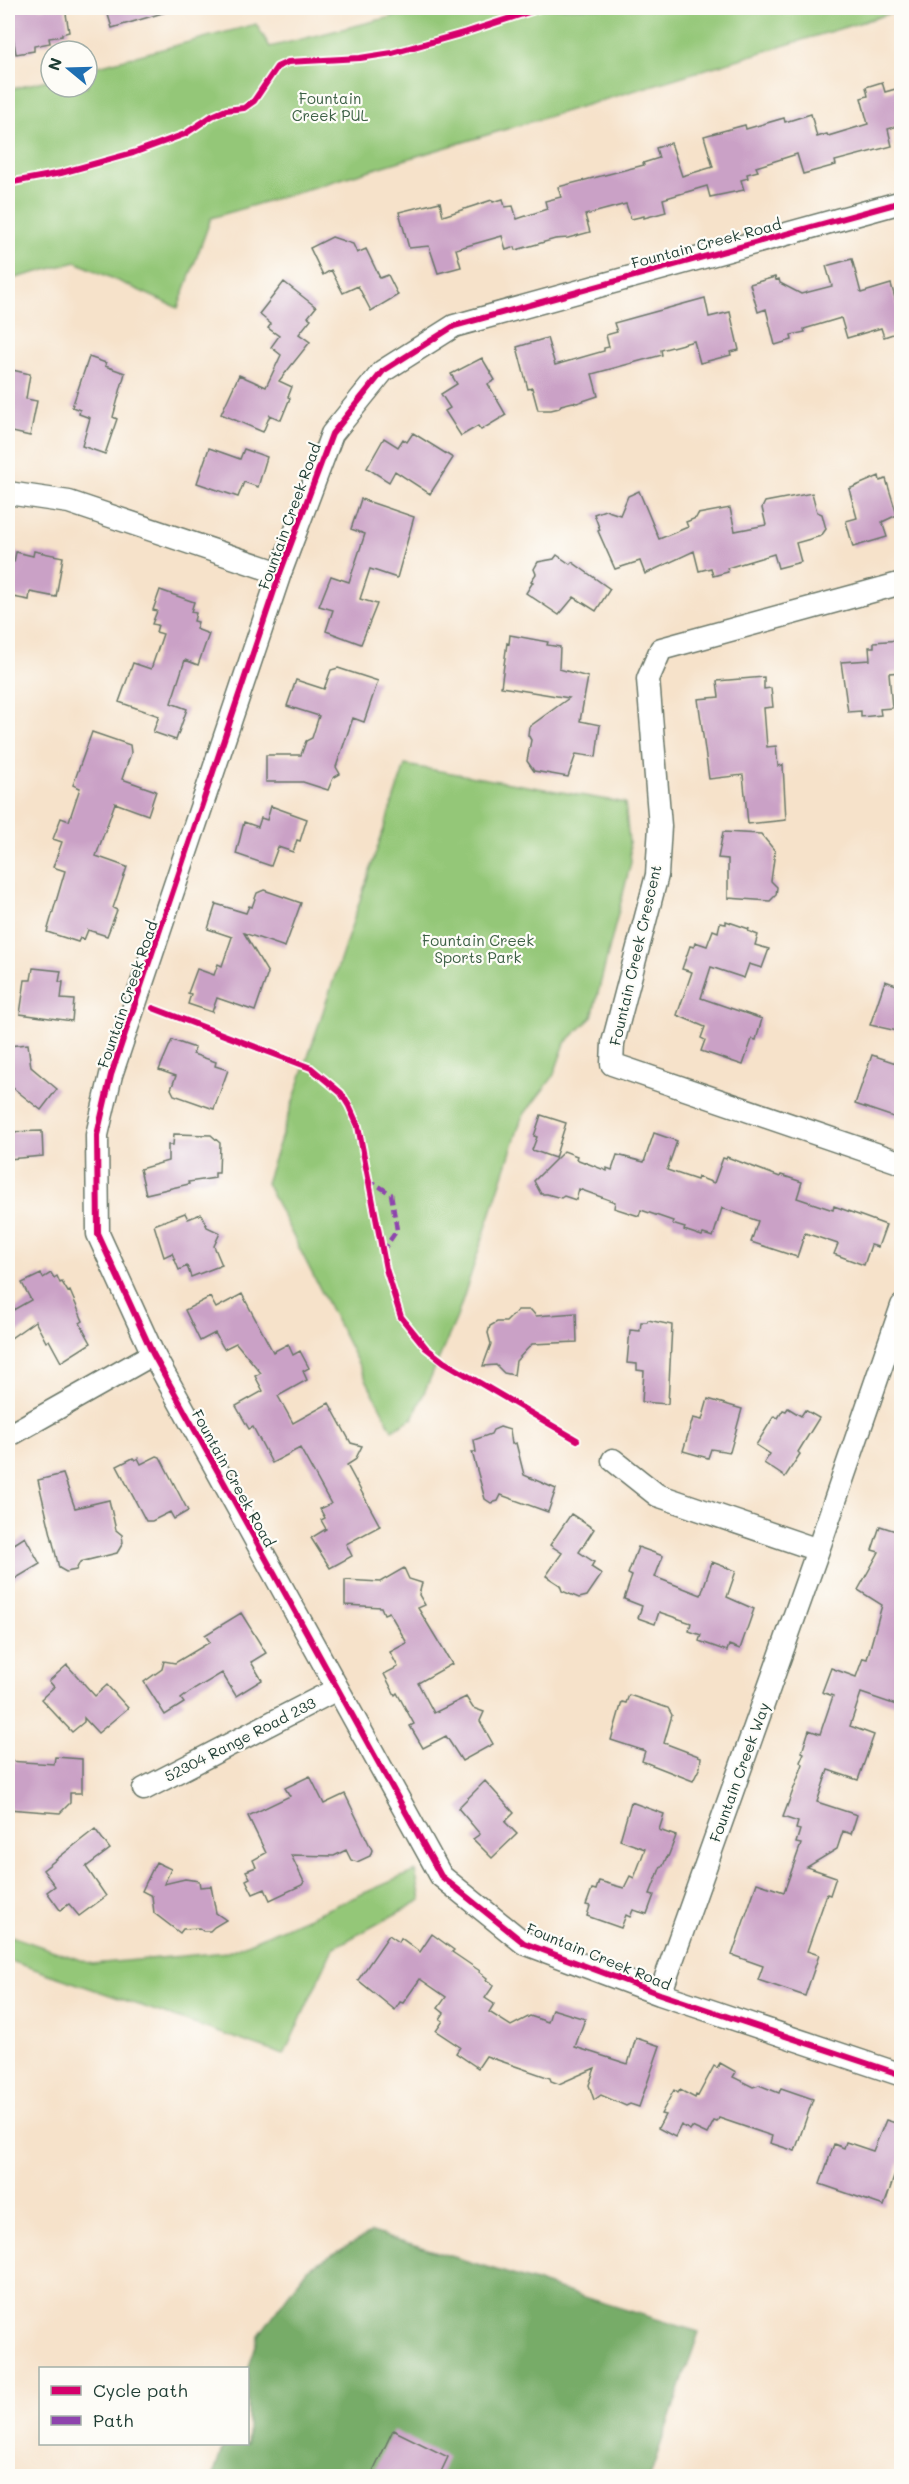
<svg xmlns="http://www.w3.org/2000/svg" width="909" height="2484" font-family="Mali,sans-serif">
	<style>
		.green { fill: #94c778; stroke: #5a8256; stroke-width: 1.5 }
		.forest { fill: #77ac68; stroke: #4b744e; stroke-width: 1.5 }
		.building { fill: #caa1c6 }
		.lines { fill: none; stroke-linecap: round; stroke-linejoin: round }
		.minor-casing { stroke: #6a7768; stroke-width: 25 }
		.minor { stroke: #fff; stroke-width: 22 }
		.quiet { stroke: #8e44ad; stroke-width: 4.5; stroke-dasharray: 9 4.5; stroke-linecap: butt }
		.cycleway-casing { stroke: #fdfcf7; stroke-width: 10 }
		.cycleway { stroke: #d6006c; stroke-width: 6 }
		.labels { text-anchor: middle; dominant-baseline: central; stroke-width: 4.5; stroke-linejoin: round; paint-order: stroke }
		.park-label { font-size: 15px; fill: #3c6045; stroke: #fdfcf7 }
		.street-label { font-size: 15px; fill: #1f3d34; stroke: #fdfcf7 }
	</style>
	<rect width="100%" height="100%" fill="#fdfcf7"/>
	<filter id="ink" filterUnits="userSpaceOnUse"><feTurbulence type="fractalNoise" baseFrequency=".0167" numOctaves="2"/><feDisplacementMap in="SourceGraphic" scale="12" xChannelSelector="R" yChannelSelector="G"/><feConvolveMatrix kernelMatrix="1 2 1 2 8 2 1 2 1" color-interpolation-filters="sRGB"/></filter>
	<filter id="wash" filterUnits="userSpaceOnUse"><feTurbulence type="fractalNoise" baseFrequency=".008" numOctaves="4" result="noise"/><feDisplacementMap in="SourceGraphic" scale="24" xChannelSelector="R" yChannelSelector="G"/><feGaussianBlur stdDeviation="1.35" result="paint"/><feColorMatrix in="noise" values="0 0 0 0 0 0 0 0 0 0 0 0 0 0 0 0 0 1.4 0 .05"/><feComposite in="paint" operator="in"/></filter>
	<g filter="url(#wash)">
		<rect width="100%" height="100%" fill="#f6e2ca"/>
		<path class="green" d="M427 8H901L902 10 211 218 178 308 76 262 8 280V90L51 79V87H87V69L256 24 270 47Z
			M405 765 625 803 631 862 592 1017 565 1043 553 1077 522 1117 457 1317 413 1418 392 1430 266 1183Z
			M415 1871 421 1900 333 1948 284 2055 8 1960V1935L92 1964 228 1952Z"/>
		<path class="forest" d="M372 2232 699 2332 650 2476H213L224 2444H248V2370L259 2335 307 2269Z"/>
		<g id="blocks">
			<path class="building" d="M8 8H65L69 32 62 34V36L49 38 50 43 34 46V51L16 54Z
				M106 8H166V12L112 28Z
				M882 82 885 92 899 88 902 98V121L897 122 898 126 888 129 892 146 835 161 836 165 803 174 797 154 756 167 758 171 747 174 748 178 741 180 744 190 710 197 707 186 663 199 666 212 644 218V216L631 219 626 204 585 215 590 232 568 238 555 239 516 250 515 247 506 250 502 236 456 249 461 267 438 273 429 246 409 248 399 212 440 202 443 216 492 200 493 202 503 199 505 207 513 206 517 219 547 209 545 201 561 197 558 187 644 165 643 163 659 158 656 148 671 143 682 176 713 167 704 136 745 125 746 129 784 118 785 122 811 114 817 137 827 134 828 136 868 124 861 98 868 96 866 87Z
				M332 237 353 244 357 253 366 249 380 278 388 275 398 295 371 311 358 286 343 293 331 270 323 275 310 248Z
				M852 259 861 293 891 284 902 322V331L884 337 881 328 847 338 841 318 804 329 805 332 791 335 792 340 775 345 766 309 758 312 750 284 775 277 776 280 779 279 780 283 801 294 832 286 826 266Z
				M284 282 316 307 308 317 311 319 299 334 310 342 279 381 292 387 288 397 290 398 281 420 270 415 263 432 221 414 239 375 266 387 281 355 271 347 279 336 268 328 271 324 259 314Z
				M705 298 709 317 730 312 739 350 730 352 731 355 700 363 694 341 661 350 662 355 592 374 598 396 577 403 573 402 561 405 559 408 551 410H538L532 388 528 389 517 347 547 338 555 365 604 351V348L609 347 606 335 617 332 614 323Z
				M89 357 106 363 105 366 125 373 113 417 117 419 105 454 82 446 90 418 79 414 80 410 72 407Z
				M482 358 495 380 488 384 506 415 481 430 478 426 461 436 445 411 450 408 441 394 457 384 451 374Z
				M8 369 30 374 26 399 37 401 30 436 8 431Z
				M413 433 453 458 430 494 395 471 389 482 367 468 384 438 398 447 403 439 407 442Z
				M209 448 240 459 244 449 267 457 258 487 244 482 238 497 197 483Z
				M879 476 880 481 886 479 897 515 882 522 887 537 853 547 846 521 857 518 849 489Z
				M639 491 659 539 688 527 686 522 696 518 698 514 730 508 735 531 766 525 762 508 765 502 812 493 817 512 822 514 826 529 821 536 796 543 801 562 778 568 774 554 727 568 728 572 713 576 711 568 699 571 694 551 645 574 640 561 615 569 598 531 600 530 594 514 605 510 620 515 628 496Z
				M361 499 414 517 397 578 370 569 360 599 377 604 361 644 326 631 333 610 319 606 331 576 349 582 365 534 351 529Z
				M34 551 63 557 56 597 30 592 29 600 8 596V561L14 562 16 552 33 556Z
				M557 555 570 564 572 562 610 589 596 611 574 597 559 615 526 593 533 582 531 581 536 574 534 569 538 562 554 559Z
				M160 590 194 602 191 612 196 613 194 621 198 622 196 629 209 634 198 665 185 660 171 703 187 709 176 740 153 732 159 716 119 702 133 663 151 669 163 634 156 632 158 625 152 624 157 611 153 610Z
				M510 635 548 642 547 645 560 647 559 669 588 677 580 721 600 725 596 757 576 754 568 777 534 771 527 761 531 740 528 735 529 727 569 698 501 687 507 643 509 644Z
				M900 640 902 672 889 673 892 708 880 709 881 715 861 717V711L848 712 841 662 870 660 869 647H874V642Z
				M338 668 378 681 364 722 353 718 336 767 340 774 333 778 328 790 303 782H266V755H301L306 741 312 738 319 716 287 706 296 680 324 689 331 670Z
				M764 677V689L771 688 773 707 764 708 767 747 776 746 778 766 783 765 786 820 748 824 743 775 709 779 698 699 719 697 717 681Z
				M92 732 130 745 131 753 122 779 156 791 148 815 115 803 96 856 127 867 113 908 117 910 107 936 88 930 84 940 80 938 78 942 47 932 65 871 53 867 62 842 53 839 61 818 69 821 80 788 73 785Z
				M271 806 307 819 300 841 297 840 293 852 278 847 271 866 236 854 244 822 258 827 261 818 267 820Z
				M723 832 761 834 775 851 771 881 777 887 776 895 770 901 728 898V859L718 858Z
				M264 890 301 903 285 947 244 933 268 973 255 1011 217 998 212 1012 188 1004 191 994 188 993 197 969 214 975 218 964 222 966 232 937 208 929 216 904 246 913 249 906 252 907 257 893Z
				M726 921 749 929 748 931 758 935 755 945 769 949 762 968 749 964 744 978 711 967 701 998 762 1019 756 1040 752 1039 743 1065 701 1051 705 1040 701 1038 705 1027 677 1015 692 972 682 969 690 946 694 947 695 942 707 946 713 930 718 932 720 923 726 924Z
				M33 968 61 971 59 982H63L61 999 74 1000 72 1021 20 1014 25 980H31Z
				M885 981 902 987V1032L870 1025Z
				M172 1040 195 1048 193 1054 216 1062 215 1066 228 1070 214 1109 174 1095 171 1089 176 1076 159 1070Z
				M28 1044 31 1067 57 1089 41 1110 8 1084V1046Z
				M872 1055 902 1065V1120L855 1104Z
				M541 1115 566 1123 555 1158 532 1150 537 1137 534 1136Z
				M42 1131 43 1156 8 1159V1132Z
				M654 1133 677 1141 667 1170 697 1180 698 1177 714 1183 723 1158 726 1159 727 1157 780 1177 781 1175 802 1182 797 1198 833 1210 834 1206 886 1225 878 1247 871 1245 864 1265 834 1254 838 1244 805 1233 797 1257 751 1242 758 1221 722 1208 713 1237 703 1234 702 1236 684 1230 685 1228 672 1224 673 1221 641 1210 639 1216 614 1208 615 1202 579 1189 576 1200 564 1196 561 1198 547 1194H541L534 1181 564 1151 577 1156 576 1159 607 1171V1168L612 1170 617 1155 644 1162Z
				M174 1134 211 1135 220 1143 219 1173H215V1178L188 1182 189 1184 146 1194 140 1169 168 1161V1145H173Z
				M185 1213 188 1219 201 1214 207 1227 220 1233 214 1246 222 1265 191 1277 187 1266 179 1270 172 1253 164 1257 154 1225Z
				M51 1273 54 1278 57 1276 60 1283 62 1282 68 1292 70 1291 83 1321 80 1323 91 1343 61 1362 49 1340 46 1342 35 1321 8 1340V1313L31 1300 22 1283 41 1274 43 1278Z
				M242 1294 273 1352 288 1344 293 1355 300 1351 309 1368 303 1371 307 1380 278 1396 293 1423 329 1403 351 1443 362 1446 355 1460 347 1465 380 1526 346 1544 352 1556 330 1568 311 1538 326 1529 321 1520 325 1518 320 1509 331 1504 300 1448 272 1463 253 1427 249 1429 236 1406 263 1391 255 1376 261 1373 236 1343 224 1349 215 1333 200 1341 185 1310 210 1297 216 1308Z
				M518 1310H531L536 1316 576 1313 577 1342 532 1344 516 1361 514 1375 504 1373 496 1365 483 1366 491 1344 488 1333 490 1326 497 1322H506Z
				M648 1320 672 1325 668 1404 642 1402 644 1371 637 1370V1364L627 1363 630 1330 640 1331 641 1322H647Z
				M708 1399 742 1409 730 1452 711 1449 708 1458 683 1451 693 1418 702 1420Z
				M788 1408 801 1416 805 1410 819 1418 798 1452 800 1454 785 1477 764 1463 770 1454 756 1445 774 1416 778 1418 783 1410 786 1411Z
				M500 1427 510 1430 512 1444 516 1443 524 1475 556 1489 548 1512 501 1495 498 1501 491 1503 485 1499 472 1452H476L474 1440 491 1434 493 1430Z
				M157 1456 160 1457 188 1511 174 1519 170 1512 152 1521H146L117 1466 133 1458 135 1460 138 1458 141 1464Z
				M63 1474 75 1508 109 1500 116 1530 122 1535 123 1543 117 1553 80 1562 76 1570 66 1572 59 1568 38 1480Z
				M571 1514 594 1529 579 1552 594 1562 591 1567 602 1574 587 1596 579 1598 562 1591 560 1585 546 1576 562 1553 550 1545Z
				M880 1526 902 1533V1707L861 1693 850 1726 874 1735 858 1780 828 1770 817 1802 857 1815 851 1834 843 1831 837 1849 807 1867 836 1877 830 1895 827 1894 807 1951 819 1955 805 1996 758 1980 763 1966 732 1955 757 1883 784 1892 801 1844 796 1843 800 1830 796 1829 798 1822 783 1817 803 1764 800 1762 804 1753 802 1752 809 1730 820 1734 833 1696 822 1692 831 1668 856 1677 863 1658 867 1659 882 1605 858 1590 879 1552 872 1550Z
				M25 1537 40 1564 8 1583V1548Z
				M638 1547 663 1556 655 1577 701 1595 712 1562 736 1571 727 1597 754 1609 740 1649 729 1645 727 1651 699 1641 701 1635 689 1631 691 1623 659 1612 655 1624 638 1618 642 1606 624 1599 632 1576 628 1574Z
				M404 1568 409 1579 422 1583 419 1595 425 1605 418 1608 452 1664 418 1683 434 1713 466 1697 473 1708 484 1712 480 1721 493 1744 462 1761 446 1736 423 1748 410 1726 414 1724 397 1693 395 1695 384 1674 398 1667 390 1652 407 1643 389 1612 384 1614 381 1607 345 1605V1580L380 1582Z
				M241 1613 266 1653 251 1662 262 1680 236 1696 222 1673 190 1692 181 1699 184 1703 165 1715 144 1682 162 1669 164 1661 175 1663 210 1642 205 1635Z
				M67 1665 95 1696 107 1685 128 1708 98 1733 84 1718V1722L72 1732 41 1699 54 1687 49 1681Z
				M629 1695 668 1708 672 1715 664 1743 701 1757 700 1767 693 1781 642 1761 645 1751 611 1740 622 1702 626 1703Z
				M55 1757 82 1759V1793H70V1803L60 1813 8 1809V1761L54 1764Z
				M310 1776 324 1804 345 1794 372 1850 370 1856 357 1862 351 1860 346 1850 334 1856 291 1855 304 1882 302 1885 270 1900 265 1889 253 1894 246 1880 250 1878 246 1871 256 1867 253 1860 266 1853 248 1816 290 1796 285 1788Z
				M485 1781 514 1813 505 1822 517 1834 492 1858 473 1839 480 1834 458 1808Z
				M631 1802 664 1814 659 1830 676 1836 668 1857 667 1856 663 1866H661L650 1894 654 1895 647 1914 633 1910 630 1917 626 1915 621 1928 587 1916 590 1906 586 1905 592 1889 596 1890 599 1881 624 1888 630 1876 634 1878 645 1849 620 1840Z
				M95 1829 110 1849 86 1867 106 1896 79 1916 69 1904 60 1910 47 1892 55 1886 43 1870Z
				M156 1862 171 1869 164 1884 185 1879 199 1881 200 1887 211 1886 216 1913 226 1920 214 1927 210 1931H203L199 1928 183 1929 180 1933 154 1913 152 1896 142 1891Z
				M432 1934 454 1950 452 1952 480 1971 479 1972 487 1978 486 1980 494 1985 485 1998 494 2004 489 2012 511 2026 530 2016 548 2022 552 2009 585 2019 575 2047 628 2064 636 2038 660 2046 639 2107 630 2104 626 2106 601 2095 594 2100 589 2085 595 2068 559 2084 551 2081 550 2078 486 2056 478 2068 456 2053 460 2047 436 2031 443 2021 440 2019 444 2013 438 2008 446 1997 420 1979 403 2003 400 2002 395 2010 358 1980 389 1935 399 1942 401 1938 420 1952Z
				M720 2063 736 2072 733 2077 753 2087 759 2085 779 2093 781 2088 813 2099 795 2151 770 2143 772 2136 719 2118 717 2122 714 2121 707 2134 692 2127 690 2130 681 2125 675 2137 658 2128 665 2115 661 2114 674 2090 678 2093 680 2090 695 2098 696 2095 698 2096 714 2066 717 2068Z
				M886 2120 902 2125V2154L884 2206 820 2184 834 2144 844 2148 846 2142 873 2151Z
				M393 2430 448 2457 439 2476H371Z"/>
		</g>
	</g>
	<g filter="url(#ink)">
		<use href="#blocks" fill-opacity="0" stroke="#6a7768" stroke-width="1.5"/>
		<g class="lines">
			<g class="minor-casing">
				<path id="minor" d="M902 202 454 326 383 371 332 434 280 573 111 1075 97 1135 98 1234 153 1354 441 1876 524 1943 660 1994 902 2075
					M8 493 69 502 280 573
					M902 583 661 649 648 679 660 826 657 875 613 1043 612 1064 902 1163
					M8 1436 153 1354
					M613 1460 657 1495 818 1550
					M144 1789 337 1689
					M660 1994 818 1550 902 1306"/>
			</g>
			<use href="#minor" class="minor"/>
			<path class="quiet" d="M368 1179 391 1194 397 1230 382 1252"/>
			<g class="cycleway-casing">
				<path id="cycleway" d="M8 183 61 173 133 153 185 134 212 116 226 110 244 108 254 101 277 67 288 62 360 58 392 53 467 32 541 8
					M902 202 454 326 383 371 332 434 280 573 111 1075 97 1135 98 1234 153 1354 441 1876 524 1943 660 1994 902 2075
					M153 1008 311 1068 341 1093 349 1106 358 1126 386 1269 401 1317 426 1348 444 1362 577 1440"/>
			</g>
			<use href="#cycleway" class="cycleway"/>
		</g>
	</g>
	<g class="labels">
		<g class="park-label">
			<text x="330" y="98">Fountain<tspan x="330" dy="17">Creek PUL</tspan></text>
			<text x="478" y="940">Fountain Creek<tspan x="478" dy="17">Sports Park</tspan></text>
		</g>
		<g class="street-label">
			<text transform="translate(706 243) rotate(-15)">Fountain Creek Road</text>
			<text transform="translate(289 516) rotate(-70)">Fountain Creek Road</text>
			<text transform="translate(635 955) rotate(-77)">Fountain Creek Crescent</text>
			<text transform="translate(127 994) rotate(-71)">Fountain Creek Road</text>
			<text transform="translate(234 1478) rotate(61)">Fountain Creek Road</text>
			<text transform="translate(240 1739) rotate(-27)">52304 Range Road 233</text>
			<text transform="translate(739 1772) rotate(-70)">Fountain Creek Way</text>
			<text transform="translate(599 1956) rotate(22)">Fountain Creek Road</text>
		</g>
	</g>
	<rect width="909" height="2484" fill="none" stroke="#fdfcf7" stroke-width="30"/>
	<rect x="39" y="2367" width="210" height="78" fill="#fdfcf7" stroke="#a4b0a9" stroke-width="1.5"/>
	<rect x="51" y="2386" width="30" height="9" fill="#d6006c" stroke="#a4b0a9" stroke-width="1.5"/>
	<text x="93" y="2397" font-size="18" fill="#1f3d34">Cycle path</text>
	<rect x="51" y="2416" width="30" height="9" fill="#8e44ad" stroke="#a4b0a9" stroke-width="1.5"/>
	<text x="93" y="2427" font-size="18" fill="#1f3d34">Path</text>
	<g transform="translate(69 69) rotate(289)"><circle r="28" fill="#fdfcf7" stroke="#a4b0a9" stroke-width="1.5"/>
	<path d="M0-4.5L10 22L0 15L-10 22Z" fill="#1f6fb2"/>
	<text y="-9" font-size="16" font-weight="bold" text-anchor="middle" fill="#1f3d34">N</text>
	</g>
</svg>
